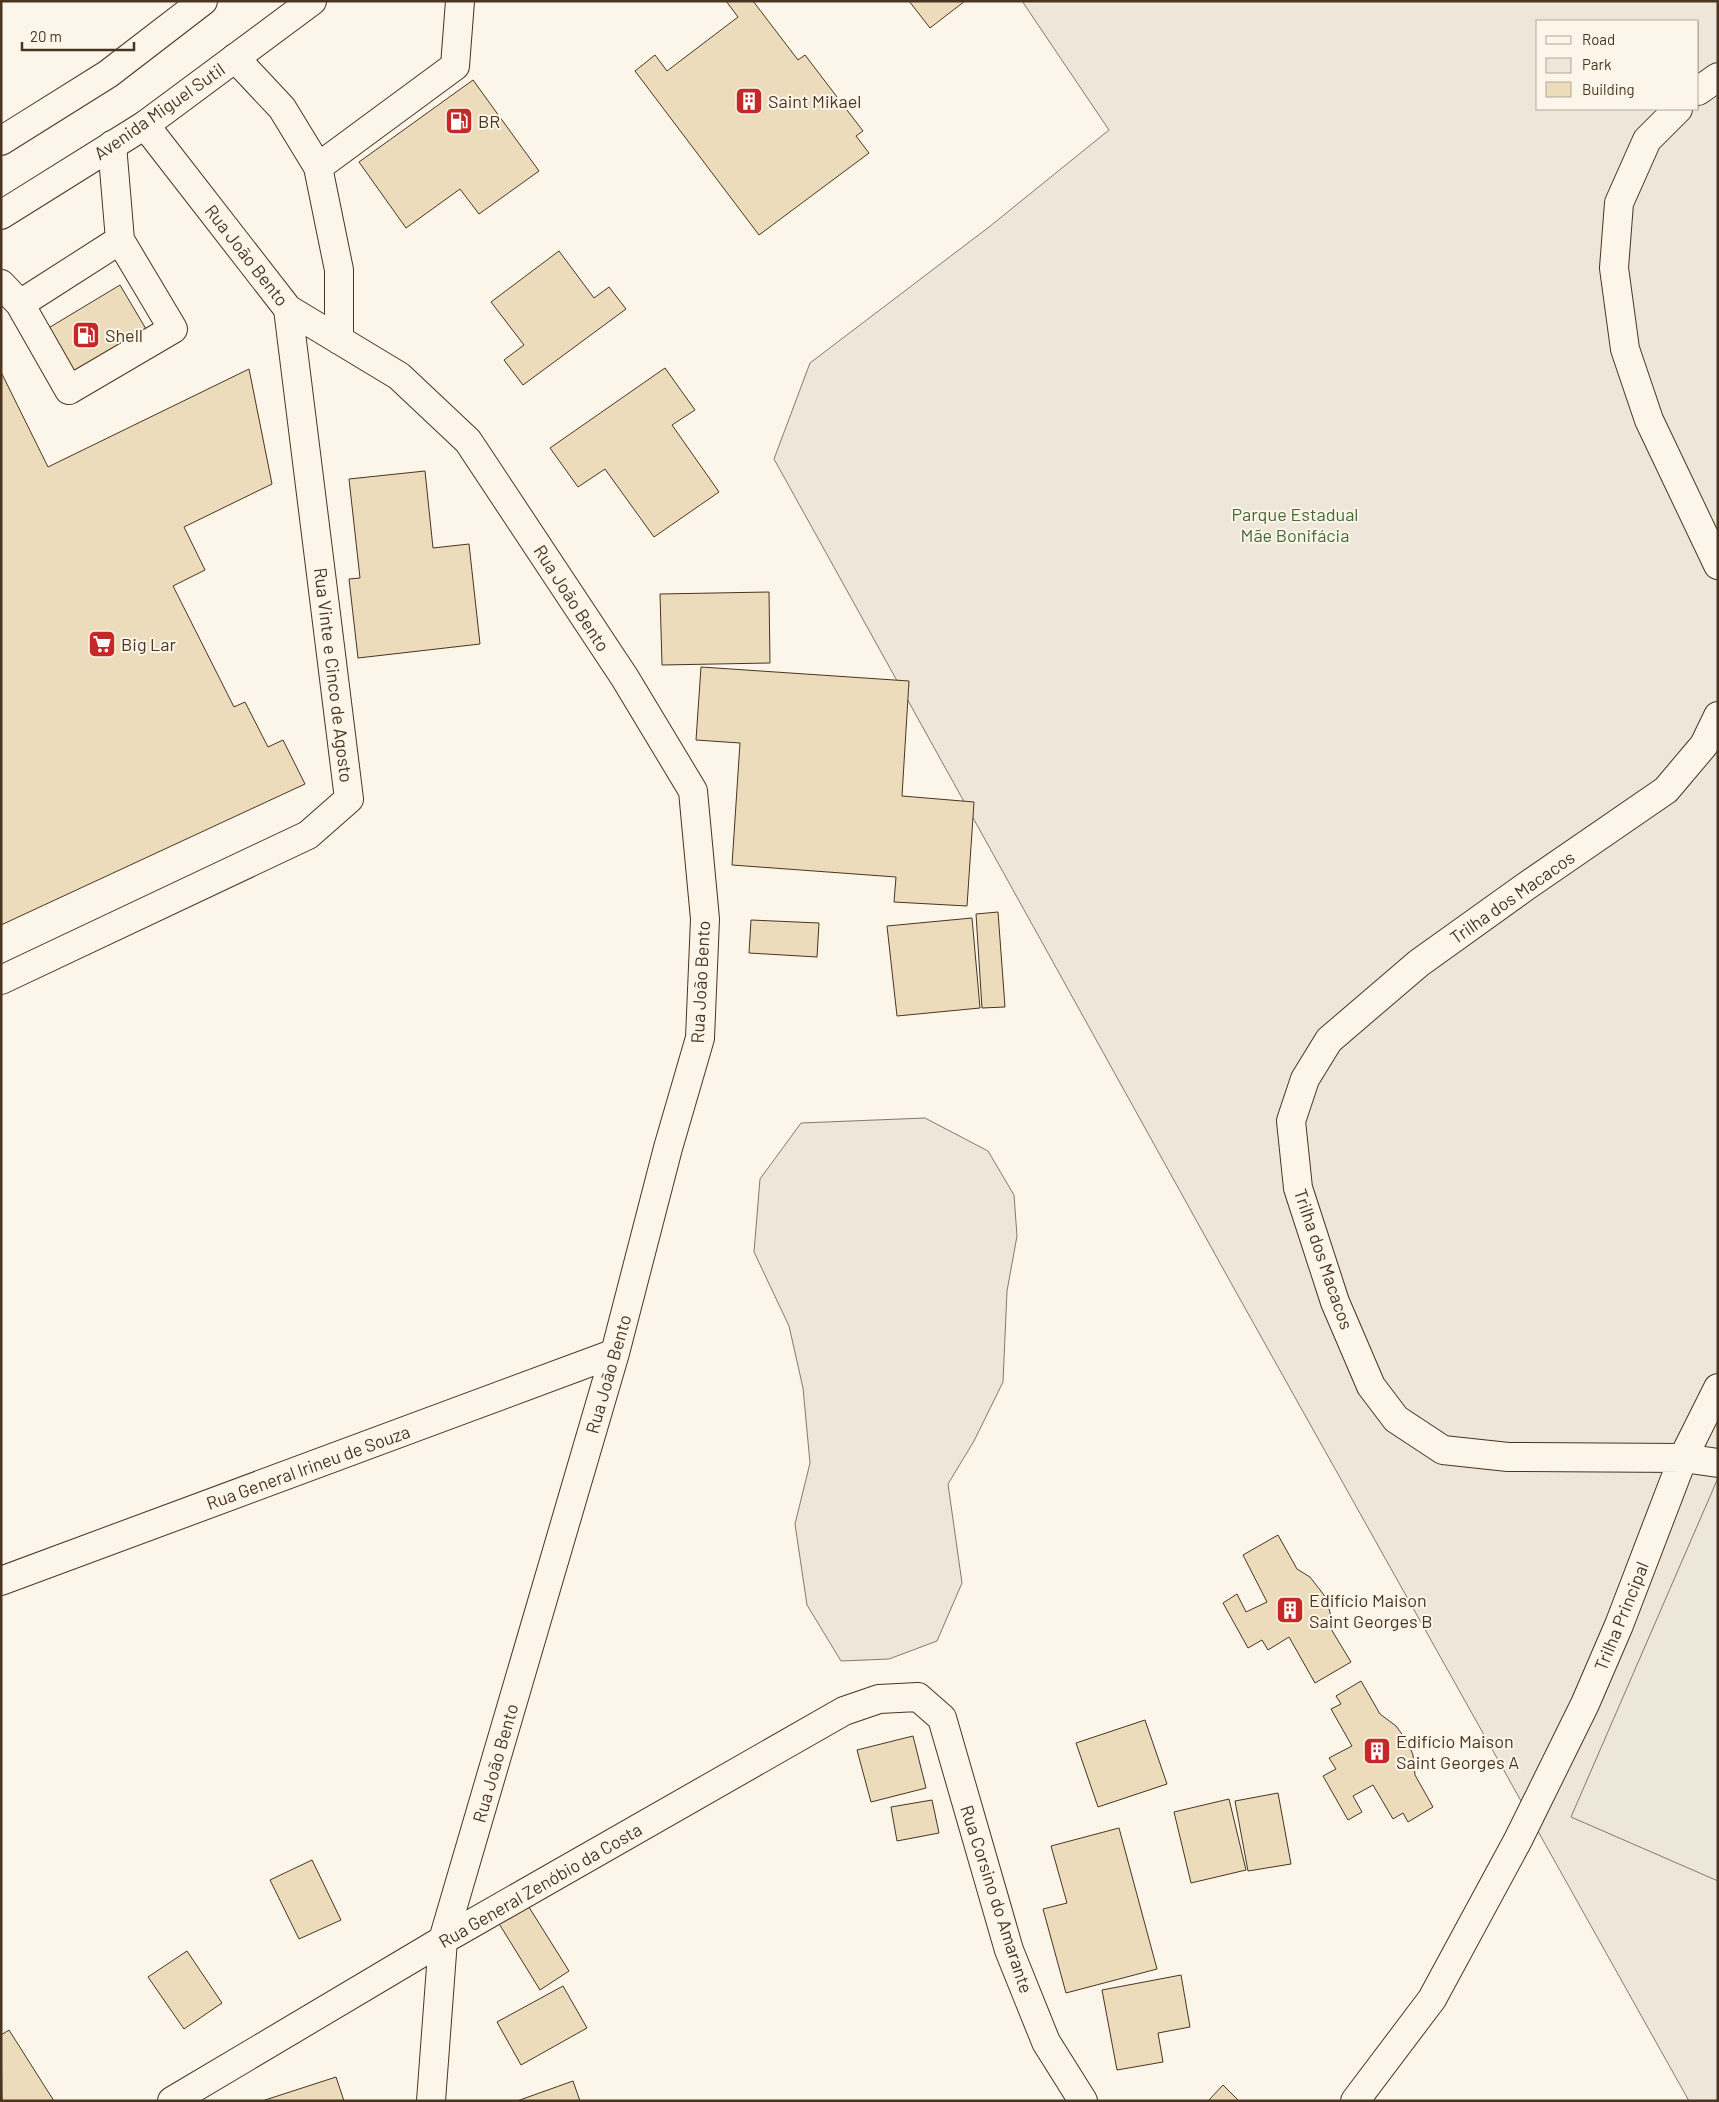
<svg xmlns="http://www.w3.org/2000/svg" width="1719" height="2102" font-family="Barlow,sans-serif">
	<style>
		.green { fill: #ede6d9; stroke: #887966; fill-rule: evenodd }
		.parking { fill: #ede7d9; stroke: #887966 }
		.building { fill: #ecdcbc; stroke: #4a3520 }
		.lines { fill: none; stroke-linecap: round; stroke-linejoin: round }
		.minor-casing { stroke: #4a3520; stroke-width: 30 }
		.highway-casing { stroke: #4a3520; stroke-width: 30 }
		.minor { stroke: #fbf6e9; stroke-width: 28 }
		.highway { stroke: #fbf6e9; stroke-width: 28 }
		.labels { text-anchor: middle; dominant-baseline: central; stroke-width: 4; stroke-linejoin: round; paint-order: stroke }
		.poi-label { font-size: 18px; fill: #4a3520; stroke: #fbf6e9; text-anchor: start }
		.street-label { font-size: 18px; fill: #4a3520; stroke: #fbf6e9 }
		.park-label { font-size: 18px; fill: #436837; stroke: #fbf6e9 }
	</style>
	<rect width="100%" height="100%" fill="#fbf6e9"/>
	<path class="green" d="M1022 1H1718V2101H1689L1231 1283 774 459 810 363 989 227 1109 130ZM1538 21H1698V109H1538Z
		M925 1118 988 1151 1014 1195 1017 1236 1007 1291 1003 1382 974 1441 948 1484 962 1583 937 1641 889 1659 841 1661 807 1605 795 1524 810 1463 803 1388 789 1326 754 1252 760 1179 801 1123Z"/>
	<path class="parking" d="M1718 1478V1881L1571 1817Z"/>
	<path class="building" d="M726 1H753L798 60 805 55 863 131 856 136 869 153 759 235 635 71 655 55 667 71 738 17Z
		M909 1H965L930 28Z
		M473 80 539 171 479 214 460 189 406 228 359 162Z
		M559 251 594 298 609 287 626 309 523 385 504 360 524 345 491 302Z
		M120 285 146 329 54 385 27 341Z
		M665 368 695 410 672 425 719 492 654 537 605 469 578 487 550 448Z
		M249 369 272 484 184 527 205 570 173 586 234 707 245 702 268 747 283 740 305 784 1 925V372L48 467Z
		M425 471 433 548 469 544 480 644 358 658 349 579 360 578 349 479Z
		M769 592 770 663 662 665 660 594Z
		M701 667 909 681 902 796 974 802 967 906 894 902 896 877 732 865 740 743 696 740Z
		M998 912 1005 1007 982 1008 976 914Z
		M972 918 980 1008 897 1016 887 926Z
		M751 920 819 923 817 957 749 953Z
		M1278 1535 1297 1569 1310 1577 1324 1595 1330 1612 1331 1629 1351 1662 1315 1683 1289 1637 1268 1650 1262 1640 1248 1648 1223 1603 1237 1594 1246 1612 1267 1602 1243 1555Z
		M1361 1681 1380 1714 1396 1726 1407 1741 1413 1755 1415 1775 1433 1807 1408 1822 1403 1813 1393 1819 1373 1785 1353 1796 1362 1812 1348 1820 1323 1776 1336 1769 1329 1758 1352 1746 1331 1709 1341 1704 1336 1696Z
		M1145 1720 1167 1784 1098 1807 1076 1743Z
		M913 1736 926 1788 871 1802 857 1750Z
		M1278 1793 1291 1864 1248 1871 1235 1801Z
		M1229 1799 1246 1870 1191 1883 1174 1812Z
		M932 1800 939 1833 897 1841 891 1807Z
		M1119 1828 1157 1969 1066 1993 1043 1909 1067 1903 1051 1846Z
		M312 1860 341 1920 299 1939 270 1880Z
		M527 1904 569 1971 540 1990 498 1922Z
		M187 1951 222 2003 184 2029 148 1977Z
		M1181 1975 1190 2027 1158 2033 1163 2062 1117 2070 1102 1990Z
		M563 1986 587 2028 521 2065 497 2022Z
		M9 2030 54 2101H2L1 2035Z
		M336 2077 344 2101H262Z
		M573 2081 580 2101H517Z
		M1223 2085 1239 2101H1208Z"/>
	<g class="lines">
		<g class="minor-casing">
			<path id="minor" d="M235 58 282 108 318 167 339 270V340
				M1698 91 1718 77
				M1678 109 1647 140 1619 203 1614 268 1625 349 1649 420 1718 565
				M145 125 288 309 399 376 468 441 625 678 693 791 705 919 700 1038 668 1148 615 1353 443 1940 431 2101
				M318 167 455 66 460 1
				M1 284 20 304 120 240 112 145
				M20 304 69 390 173 329 120 240
				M1718 716 1704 745 1666 790 1525 887 1419 963 1329 1040 1305 1079 1291 1121 1298 1188 1335 1302 1371 1386 1396 1419 1443 1450 1508 1457 1683 1458 1718 1463
				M1 980 308 835 349 799 288 309
				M1 1581 615 1353
				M172 2101 443 1940 844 1711 879 1699 918 1697 942 1718 1009 1950 1046 2042 1083 2101
				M1355 2101 1432 1999 1518 1840 1585 1704 1619 1625 1683 1458 1718 1388"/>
		</g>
		<g class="highway-casing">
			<path id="highway" d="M1 141 108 74 203 1
				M1 215 145 125 312 1"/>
		</g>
		<use href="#minor" class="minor"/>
		<use href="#highway" class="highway"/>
	</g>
	<defs>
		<g id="building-square" transform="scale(1.4375)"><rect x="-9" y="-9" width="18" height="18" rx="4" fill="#c62828" stroke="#fbf6e9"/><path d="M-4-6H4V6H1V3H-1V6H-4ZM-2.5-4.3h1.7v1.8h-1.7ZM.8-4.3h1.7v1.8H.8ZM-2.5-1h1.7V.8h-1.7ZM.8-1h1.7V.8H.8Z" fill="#fff"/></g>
		<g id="fuel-square" transform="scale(1.4375)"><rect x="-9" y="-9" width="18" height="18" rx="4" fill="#c62828" stroke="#fbf6e9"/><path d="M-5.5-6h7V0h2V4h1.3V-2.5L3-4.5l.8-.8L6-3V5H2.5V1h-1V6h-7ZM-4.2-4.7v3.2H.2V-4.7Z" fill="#fff"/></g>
		<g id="supermarket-square" transform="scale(1.4375)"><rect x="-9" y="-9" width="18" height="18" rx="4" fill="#c62828" stroke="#fbf6e9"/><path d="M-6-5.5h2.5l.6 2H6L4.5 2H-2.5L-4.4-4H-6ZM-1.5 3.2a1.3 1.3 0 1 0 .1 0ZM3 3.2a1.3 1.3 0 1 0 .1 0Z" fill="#fff"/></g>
	</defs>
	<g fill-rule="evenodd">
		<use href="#building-square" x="749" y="101"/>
		<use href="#fuel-square" x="459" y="121"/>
		<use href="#fuel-square" x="86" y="335"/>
		<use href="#supermarket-square" x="102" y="644"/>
		<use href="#building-square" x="1290" y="1610"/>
		<use href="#building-square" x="1377" y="1751"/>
	</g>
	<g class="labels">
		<g class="poi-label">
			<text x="768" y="101">Saint Mikael</text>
			<text x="478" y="121">BR</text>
			<text x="105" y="335">Shell</text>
			<text x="121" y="644">Big Lar</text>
			<text x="1309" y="1600">Edifício Maison<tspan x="1309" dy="21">Saint Georges B</tspan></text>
			<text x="1396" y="1741">Edifício Maison<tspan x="1396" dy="21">Saint Georges A</tspan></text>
		</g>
		<g class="street-label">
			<text transform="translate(159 111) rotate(-35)">Avenida Miguel Sutil</text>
			<text transform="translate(247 255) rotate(52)">Rua João Bento</text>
			<text transform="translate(572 598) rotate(57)">Rua João Bento</text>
			<text transform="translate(334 675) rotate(83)">Rua Vinte e Cinco de Agosto</text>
			<text transform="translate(1512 897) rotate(-35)">Trilha dos Macacos</text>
			<text transform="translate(700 982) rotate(-87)">Rua João Bento</text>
			<text transform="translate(1324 1259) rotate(71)">Trilha dos Macacos</text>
			<text transform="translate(608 1374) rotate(-74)">Rua João Bento</text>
			<text transform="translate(308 1467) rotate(-20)">Rua General Irineu de Souza</text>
			<text transform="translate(1621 1616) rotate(-68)">Trilha Principal</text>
			<text transform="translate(495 1763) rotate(-74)">Rua João Bento</text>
			<text transform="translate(540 1885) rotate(-30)">Rua General Zenóbio da Costa</text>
			<text transform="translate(997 1899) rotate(72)">Rua Corsino do Amarante</text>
		</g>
		<g class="park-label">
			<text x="1295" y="514">Parque Estadual<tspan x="1295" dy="21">Mãe Bonifácia</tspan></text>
		</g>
	</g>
	<rect width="1719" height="2102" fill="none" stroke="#4a3520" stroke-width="5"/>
	<rect x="1536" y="20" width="162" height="90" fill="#fbf6e9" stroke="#b4a999"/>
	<rect x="1546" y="36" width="25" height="8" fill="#fbf6e9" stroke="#b4a999"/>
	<text x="1582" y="45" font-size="15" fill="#4a3520">Road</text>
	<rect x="1546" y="58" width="25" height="15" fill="#ede6d9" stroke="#b4a999"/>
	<text x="1582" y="70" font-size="15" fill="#4a3520">Park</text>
	<rect x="1546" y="82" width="25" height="15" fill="#ecdcbc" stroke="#b4a999"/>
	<text x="1582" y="95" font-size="15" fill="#4a3520">Building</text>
	<path d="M22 42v8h112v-8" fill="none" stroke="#4a3520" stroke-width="2.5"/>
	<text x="30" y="42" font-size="15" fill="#4a3520" stroke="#fbf6e9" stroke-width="4" paint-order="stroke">20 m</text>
</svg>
